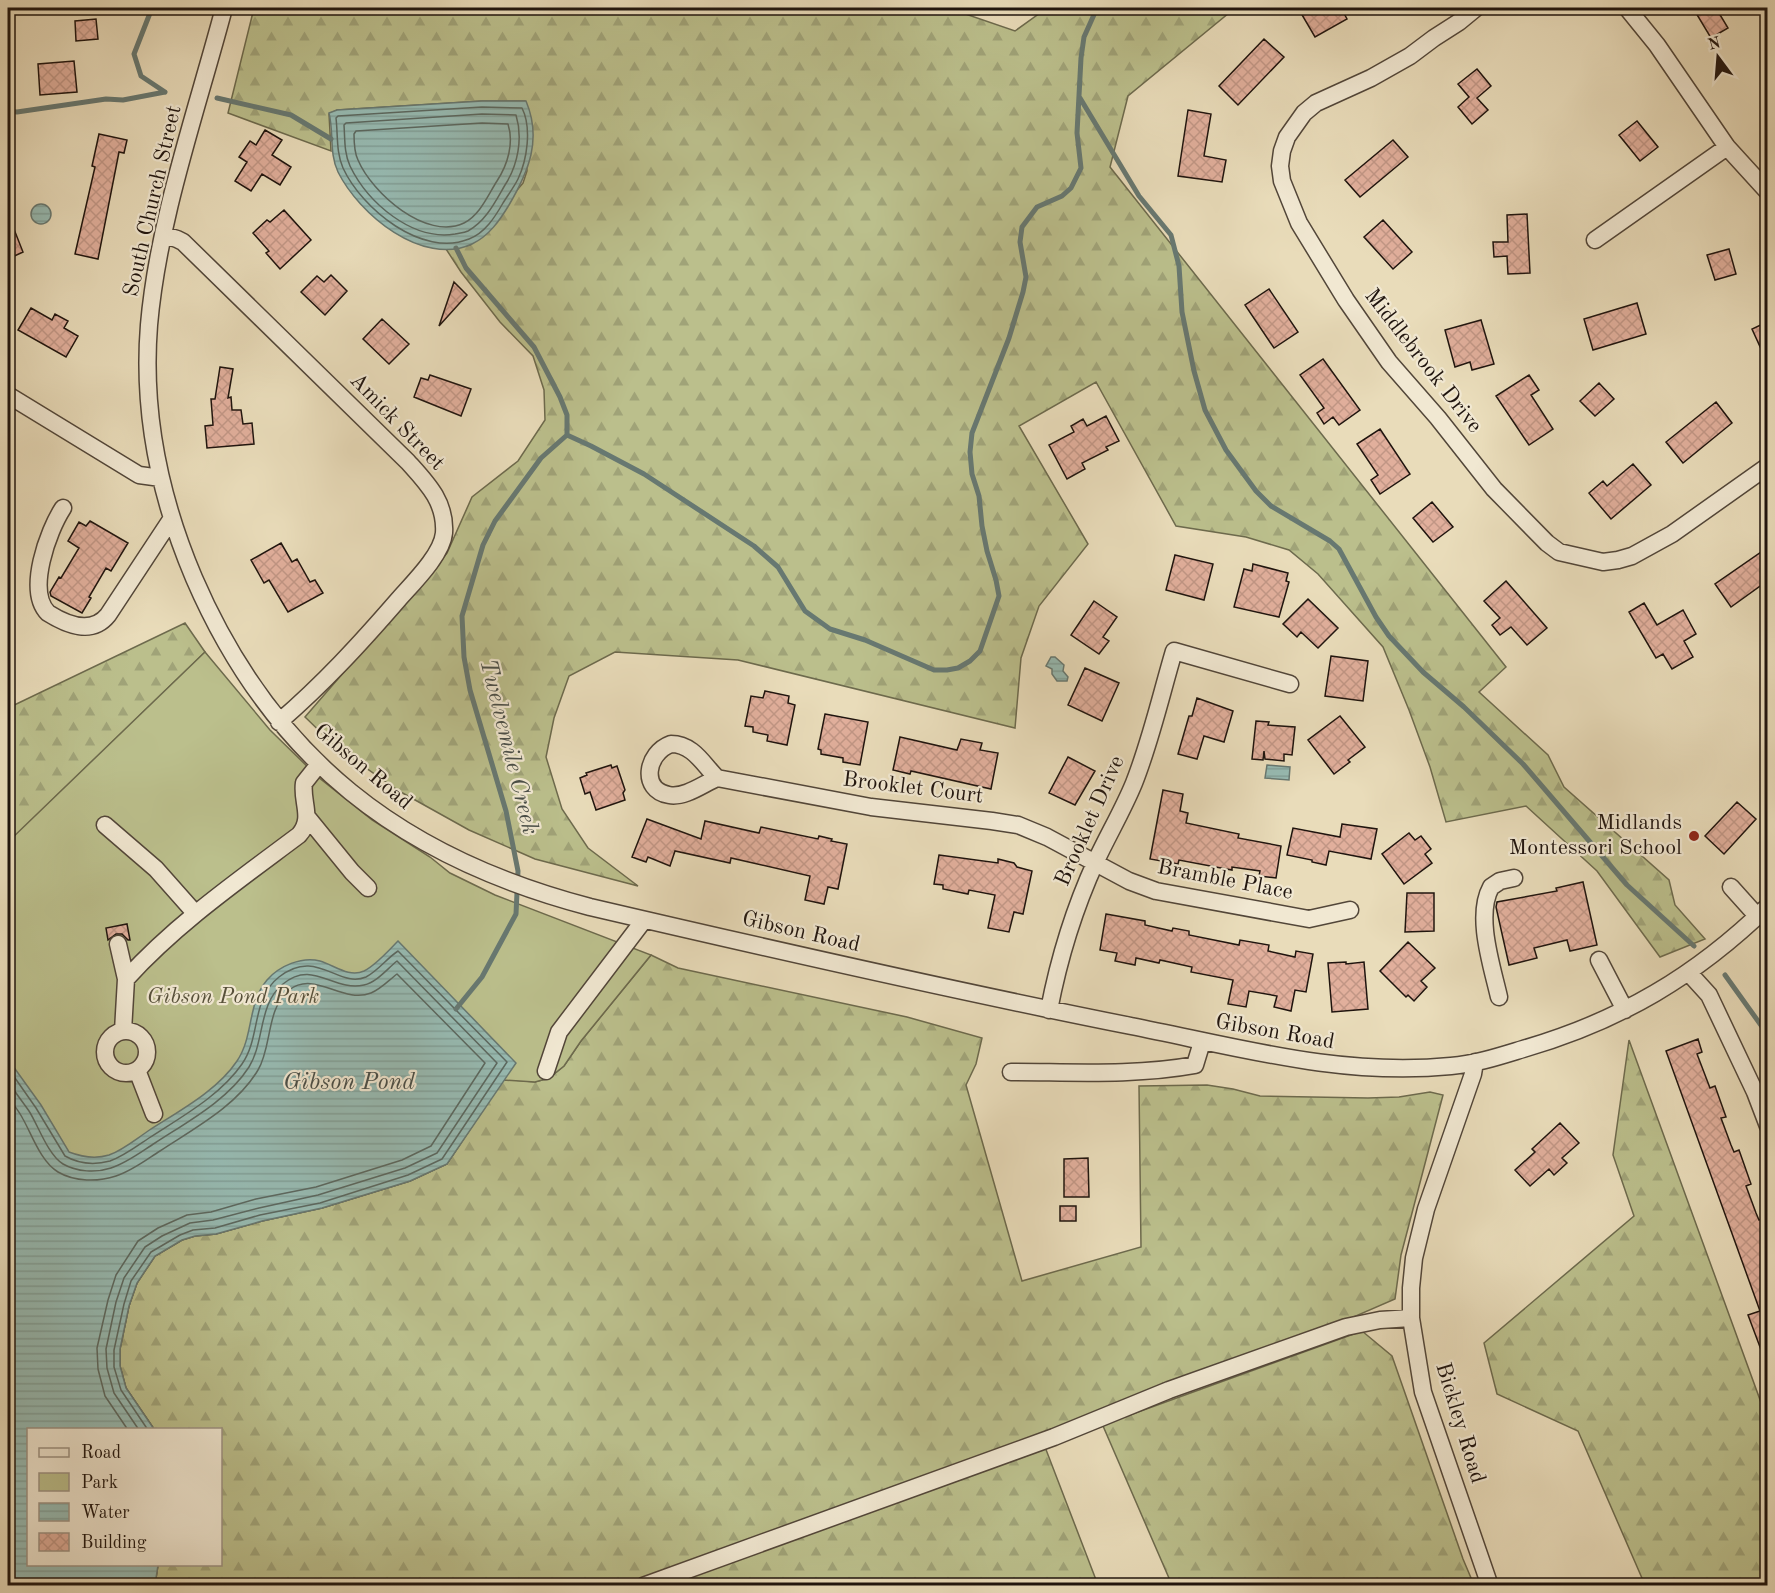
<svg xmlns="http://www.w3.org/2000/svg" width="1775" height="1593" font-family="'Old Standard TT',serif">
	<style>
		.forest { fill: url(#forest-firs); stroke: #6d6a4d; stroke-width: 1.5 }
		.park { fill: #bbbf8c; stroke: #6d6a4d; stroke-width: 1.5 }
		.water { fill: url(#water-rules); stroke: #677871; stroke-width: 1.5 }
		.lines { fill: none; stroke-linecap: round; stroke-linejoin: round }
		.shore { stroke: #5b6860; stroke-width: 1.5 }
		.stream { stroke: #677871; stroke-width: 5 }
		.building { fill: url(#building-cross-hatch); stroke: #1f140e; stroke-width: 1.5 }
		.minor-casing { stroke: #524639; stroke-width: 19 }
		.minor { stroke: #f1e8d2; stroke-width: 16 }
		.poi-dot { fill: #8f2418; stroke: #f1e8d2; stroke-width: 2 }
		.labels { text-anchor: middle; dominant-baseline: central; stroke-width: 4.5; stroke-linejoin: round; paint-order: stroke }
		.street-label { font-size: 22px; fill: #1f140e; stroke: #f1e8d2 }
		.poi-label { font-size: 22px; fill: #1f140e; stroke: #f1e8d2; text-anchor: end }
		.park-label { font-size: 22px; font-style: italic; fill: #56503a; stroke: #f1e8d2 }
		.water-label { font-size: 24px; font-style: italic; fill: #494e48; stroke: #f1e8d2 }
	</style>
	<defs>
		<pattern id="forest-firs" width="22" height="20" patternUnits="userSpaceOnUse" patternTransform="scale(1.5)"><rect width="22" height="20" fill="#bbbf8c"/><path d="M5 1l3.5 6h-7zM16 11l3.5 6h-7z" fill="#a0a378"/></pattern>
		<pattern id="water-rules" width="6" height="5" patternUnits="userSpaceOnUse" patternTransform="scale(1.5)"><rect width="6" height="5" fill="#97bbb3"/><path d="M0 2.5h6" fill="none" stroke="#82a099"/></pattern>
		<pattern id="building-cross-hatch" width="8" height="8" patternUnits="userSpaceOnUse" patternTransform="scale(1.5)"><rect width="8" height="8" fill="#e1af9c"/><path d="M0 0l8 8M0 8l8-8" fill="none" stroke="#c19685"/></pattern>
	</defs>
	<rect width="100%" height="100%" fill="#e9dcba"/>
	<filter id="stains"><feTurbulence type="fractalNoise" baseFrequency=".00333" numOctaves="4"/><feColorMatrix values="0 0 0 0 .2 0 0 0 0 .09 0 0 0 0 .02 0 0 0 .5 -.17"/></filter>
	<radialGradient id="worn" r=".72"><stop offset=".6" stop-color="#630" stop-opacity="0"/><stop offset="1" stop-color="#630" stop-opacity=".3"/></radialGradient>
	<path class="forest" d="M254 8H948L1015 31 1047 8H1235L1128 96 1110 167 1506 667 1479 692 1548 755 1564 787 1669 880 1675 905 1705 939 1660 957 1597 871 1526 806 1446 822 1430 767 1409 710 1383 647 1318 574 1289 550 1246 537 1176 526 1096 382 1019 426 1088 544 1039 606 1021 658 1015 728 738 660 615 652 569 676 554 718 546 757 562 809 588 848 638 886 535 859 469 830 399 791 336 747 305 717 447 553 472 497 518 461 545 420 544 390 533 356 500 322 461 272 446 249 470 245 523 183 527 171 525 101H482L337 110 329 114 331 151 228 113Z
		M185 623 205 652 13 838 8 1059V708Z
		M651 955 678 968 907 1017 982 1038 976 1064 966 1085 1022 1281 1141 1247 1139 1086 1207 1085 1233 1089 1260 1096 1368 1098 1399 1097 1430 1092 1443 1095 1401 1255 1395 1299 1116 1420 1362 1331 1392 1356 1463 1559 1474 1585H1172L1103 1426 1045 1447 1098 1585H155L158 1565 220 1564V1430L154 1429 126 1388 120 1366V1349L129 1306 137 1283 155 1256 182 1240 195 1236 216 1234 262 1221 322 1208 410 1181 447 1164 503 1079 535 1082 549 1078 564 1066 581 1041Z
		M1629 1040 1767 1419V1585H1645L1578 1431 1497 1394 1484 1343 1634 1216 1613 1155Z"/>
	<path class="park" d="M205 652 270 730 318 777 372 820 430 857 450 873 495 895 651 955 581 1041 564 1066 549 1078 535 1082 503 1080 447 1164 410 1181 322 1208 262 1221 216 1234 195 1236 182 1240 155 1256 137 1283 129 1306 120 1349V1366L126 1388 154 1429 28 1430V1564L158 1565 155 1585 8 1586V842Z"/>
	<path class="water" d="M482 101H526C542 139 529 171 509 205 500 220 489 236 472 244 422 267 359 214 338 172 329 153 334 133 329 113L337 110Z
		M31 214a10 10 0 1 1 20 0a10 10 0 1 1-20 0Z
		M1051 657H1055L1064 665 1063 671 1068 677 1067 681H1057L1052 674V669L1046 666Z
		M1267 765 1290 767 1289 780 1265 778Z
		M398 941 516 1063 447 1164 410 1181 322 1208 262 1221 216 1234 195 1236 182 1240 155 1256 137 1283 129 1306 120 1349V1366L126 1388 154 1429 28 1430V1564L158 1565 155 1585H8V1059L41 1105 69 1152C82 1157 96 1159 109 1155 123 1150 136 1139 148 1131 179 1111 217 1091 237 1061 254 1036 247 1004 267 980 279 966 302 956 320 961 334 965 349 978 364 971 376 965 388 951 398 941Z"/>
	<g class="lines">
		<path class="shore" d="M482 107 522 108C532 128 527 160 518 179 514 187 508 195 503 203 495 217 485 233 469 239 422 258 362 209 343 168 336 152 338 135 336 118L338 116Z
			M482 114 516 115C523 138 518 165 505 185 495 202 486 221 468 231 464 233 460 233 455 234 412 241 368 203 350 166 344 153 345 139 344 125L346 123Z
			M482 123 508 124C514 143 508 164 497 181 488 195 480 215 464 223 426 241 372 193 358 160 354 152 354 143 354 134L356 131Z
			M8 1068 36 1108 65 1156C79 1164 95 1165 110 1161 124 1156 137 1146 149 1138 181 1117 220 1096 242 1064 261 1037 251 999 279 977 317 947 338 989 366 977 378 971 387 958 398 951L507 1062 442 1159 408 1175 320 1203 260 1215 215 1228 193 1230 180 1235 151 1252 131 1281 124 1304 114 1350V1367L121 1390 148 1430
			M8 1081C14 1091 22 1101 29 1111 38 1125 48 1155 63 1164 77 1172 96 1173 111 1168 127 1163 141 1152 155 1143 187 1122 228 1100 249 1067 265 1041 258 1004 283 984 313 959 333 992 364 985 377 982 387 969 397 961L497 1063 437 1153 405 1168 318 1195 259 1208 213 1220 190 1223 162 1236 145 1247 124 1278 116 1302 106 1349 107 1368 114 1393 139 1430
			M8 1097C13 1104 19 1111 23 1119 32 1135 41 1162 58 1172 75 1182 98 1182 116 1176 132 1171 146 1160 160 1151 193 1129 237 1106 258 1070 272 1047 266 1009 289 990 315 970 342 1004 371 993 381 989 389 980 397 974L485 1063 431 1146 402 1160 316 1187 256 1199 211 1212 187 1215 158 1228 138 1241 116 1275 108 1300 97 1348 98 1369 105 1396 128 1430"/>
		<path class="stream" d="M152 8 134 54 141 76 165 92
			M217 98 291 115 331 139
			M1080 98 1139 196 1171 235 1179 266 1182 312 1194 371 1205 410 1226 450 1256 491 1271 506 1330 541 1339 549 1376 617 1389 636 1423 672 1464 707 1523 764 1627 885 1694 946
			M8 111 17 112 106 99 123 100 165 92
			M456 248 466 268 534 347 560 397 567 415V435
			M567 435 591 446 644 474 754 546 778 567 805 611 830 629 865 640 934 670H947L958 668 970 661 980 651 999 596 996 580 987 551 982 526 979 496 972 474 970 452 972 433 1009 338 1023 292 1026 277 1020 242 1022 227 1037 207 1062 196 1071 188 1081 168 1077 133 1081 58 1084 37 1097 8
			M1725 975 1768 1035
			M456 1009 482 977 516 914 518 871 506 811 470 690 464 657 462 616 483 545 495 521 541 458 567 435"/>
	</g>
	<path class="building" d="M1298 8H1341L1347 19 1315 37Z
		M1693 8H1716L1728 28 1711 38Z
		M96 19 98 39 76 41 75 21Z
		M1264 39 1284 57 1238 105 1219 86Z
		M74 61 77 92 40 95 38 64Z
		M1477 69 1491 86 1477 98 1488 110 1472 124 1458 107 1469 97 1458 84Z
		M1188 110 1211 114 1204 156 1226 160 1222 182 1178 176Z
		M1637 121 1658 147 1640 161 1619 135Z
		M265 130 282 140 272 155 291 167 280 185 262 174 251 191 235 181 247 162 239 157 250 141 256 145Z
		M99 134 127 140 124 153 119 152 98 259 75 254 95 167 92 166Z
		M1393 140 1408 157 1360 197 1345 180Z
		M284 210 311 240 280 269 266 253 269 251 253 233 267 220 270 222Z
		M8 214 23 252 8 259Z
		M1527 214 1530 273 1508 274 1507 256 1494 257 1493 242H1508L1507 215Z
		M1383 220 1412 252 1393 269 1364 237Z
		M1729 249 1736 274 1715 280 1707 255Z
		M331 275 347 291 325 315 301 292 317 276 324 282Z
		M454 282 467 295 439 326Z
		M1269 289 1298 332 1274 348 1245 305Z
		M1637 303 1646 334 1593 350 1584 319Z
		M31 308 52 320 55 314 68 321 64 328 78 336 66 357 18 330Z
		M382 319 409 344 389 364 363 339Z
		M1481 320 1494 364 1472 370 1470 362 1455 367 1445 330Z
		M1767 322V362L1752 329Z
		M1323 359 1360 410 1339 425 1333 417 1324 424 1317 413 1324 408 1300 375Z
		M220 367 233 369 228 398 231 397 232 410H241L243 424 252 423 254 444 207 448 205 426 213 425 211 399H215Z
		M430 375 471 389 461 416 414 397 421 378 428 380Z
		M1529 375 1539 390 1531 395 1553 429 1529 445 1496 396Z
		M1599 383 1614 399 1595 416 1580 401Z
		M1716 402 1732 423 1683 463 1666 442Z
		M1106 416 1119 441 1106 447 1108 450 1082 463 1085 469 1067 479 1049 445 1074 432 1071 426 1083 419 1087 426Z
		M1380 429 1410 474 1380 494 1371 480 1378 475 1357 444Z
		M1633 464 1651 485 1611 519 1589 493 1603 481 1607 486Z
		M1432 502 1453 527 1433 542 1413 518Z
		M90 521 128 543 111 571 106 568 89 597 91 598 82 613 51 596 50 592 59 577 61 578 79 548 68 541 79 522 86 526Z
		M281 543 292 562 297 559 310 582 315 580 323 593 288 612 269 580 264 583 251 560Z
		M1767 548V581L1731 607 1715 584Z
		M1175 555 1213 564 1204 600 1166 590Z
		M1253 564 1288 573 1286 581 1289 582 1279 617 1234 607 1244 569 1252 571Z
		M1506 581 1547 628 1527 645 1511 627 1500 635 1492 625 1500 618 1484 601Z
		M1308 599 1338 628 1318 648 1301 632 1297 637 1283 624Z
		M1094 601 1117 617 1103 637 1109 641 1099 654 1071 635Z
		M1644 603 1657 625 1683 610 1696 634 1684 641 1693 657 1672 669 1663 654 1656 658 1629 612Z
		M1331 656 1368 661 1363 701 1325 696Z
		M1085 668 1119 683 1102 721 1068 705Z
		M765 691 789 696 788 703 795 705 787 745 767 741 768 735 753 732V727L745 726 751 696 763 698Z
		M1197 698 1233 711 1224 742 1204 736 1197 759 1178 754 1189 716H1192Z
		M825 714 868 722 860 765 843 762V758L821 754V750L818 749Z
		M1340 716 1365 747 1348 760 1350 762 1334 774 1308 740Z
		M1256 721 1269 722 1268 725 1295 727 1292 755 1284 754V761L1265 759 1264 751 1263 760 1252 759Z
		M900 737 957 750 961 739 982 743 980 750 998 753 991 789 911 771 910 774 893 770Z
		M1068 757 1095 771 1075 805 1049 793Z
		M611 765 612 768 617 766 625 790 623 793 625 800 596 810 590 792 585 794 580 778 587 775 586 773Z
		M1163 790 1183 794 1180 811 1188 813 1186 823 1239 834 1238 838 1281 846 1276 878 1259 876 1260 871 1232 867V870L1179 860 1178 864 1150 859Z
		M1737 802 1756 819 1724 854 1705 836Z
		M647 819 701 839 705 821 759 833 761 827 818 839 819 836 832 839 831 841 847 844 838 889 828 887 824 904 805 900 810 876 731 858 730 863 675 851 670 866 648 857 646 862 632 857Z
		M1342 824 1377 829 1371 859 1329 851 1326 865 1312 862V860L1287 855 1293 828 1340 837Z
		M1409 833 1415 840 1421 836 1431 849 1425 854 1432 863 1404 884 1382 854Z
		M939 855 998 863V859L1014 863 1017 867 1032 871 1023 914 1014 912 1009 932 988 928 995 895 969 890 968 894 943 889V885L934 884Z
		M1583 882 1597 945 1570 951 1567 940 1534 948 1537 958 1509 965 1496 907 1497 902 1557 891 1556 888Z
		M1407 893H1434V931L1405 932Z
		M1106 914 1145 921V925L1172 931 1173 928 1189 931V935L1239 945 1240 940 1269 945 1268 951 1295 957 1296 951 1313 954 1306 992 1295 990 1291 1011 1274 1007 1277 996 1249 991 1246 1007 1228 1004 1233 980 1191 972 1192 967 1160 960 1159 963 1136 958 1135 965 1115 961 1117 953 1100 950Z
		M127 924 130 940H128L122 934H116L108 940 106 928Z
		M1408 942 1435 968 1421 981 1427 987 1414 1001 1408 995 1406 997 1380 971Z
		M1346 962V964L1364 962 1368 1009 1332 1012 1328 963Z
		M1698 1039 1702 1052 1697 1054 1710 1088 1715 1086 1726 1117 1721 1118 1731 1145 1734 1152 1739 1150 1751 1184 1746 1186 1756 1213 1759 1220 1764 1218 1767 1227V1363H1766L1748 1315 1760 1311 1666 1051Z
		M1560 1123 1579 1143 1562 1158 1567 1163 1554 1175 1549 1169 1530 1186 1515 1170 1535 1152 1532 1149Z
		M1088 1158 1089 1197H1064V1159Z
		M1060 1206H1076V1221H1060Z"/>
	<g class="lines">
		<g class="minor-casing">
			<path id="minor" d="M224 8C197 110 158 220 149 325 142 412 160 498 194 578 272 759 402 858 590 907 770 949 950 990 1131 1026 1238 1047 1340 1077 1451 1066 1476 1064 1500 1056 1523 1049 1620 1021 1696 976 1768 906
				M1476 8 1459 22 1434 38 1410 56 1371 78 1316 103 1304 113 1287 137 1282 151 1280 166 1282 181 1299 223 1346 300 1389 362 1438 418 1494 489 1547 543 1559 552 1603 562 1618 560 1632 556 1672 534 1768 466
				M1627 8 1657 45 1727 147 1768 192
				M164 235 177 239 183 242 408 462C427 483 446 502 444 533 442 555 412 584 398 600 359 645 324 683 279 722
				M1595 240 1727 147
				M8 395 139 475 161 478
				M63 508C48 531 26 591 48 613 67 625 92 635 108 615L172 518
				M671 744C693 744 703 764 717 778 703 784 685 798 669 795 640 790 646 753 671 744Z
				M717 778 871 807 992 821 1018 825 1047 837 1129 881 1156 891 1309 919 1350 910
				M308 818 352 872 368 888
				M105 825 156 869 195 913
				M1731 887 1757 916
				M118 944 126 979 123 1031
				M1599 960 1625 1010
				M1689 973 1709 995 1755 1092 1768 1126
				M126 979C177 923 239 880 299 835 314 818 301 802 304 783L319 764
				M1499 997C1492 966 1475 916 1491 887L1500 881 1514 878
				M1049 1010C1059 958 1074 909 1096 861 1108 835 1123 810 1134 783 1151 740 1161 695 1174 651L1290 684
				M105 1052a21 21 0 1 1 42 0a21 21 0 1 1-42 0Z
				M1475 1062 1473 1074 1426 1209 1414 1258 1411 1288V1318L1423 1392 1490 1586
				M137 1070 154 1114
				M546 1071 559 1032 644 920
				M1011 1072C1072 1072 1135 1076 1195 1065L1202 1042
				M643 1586 1054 1437 1169 1390 1346 1327 1380 1320 1411 1318"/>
		</g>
		<use href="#minor" class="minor"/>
	</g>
	<circle class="poi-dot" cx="1694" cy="836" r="6"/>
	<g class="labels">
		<g class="street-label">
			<text transform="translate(153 201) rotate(-77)">South Church Street</text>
			<text transform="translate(1423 361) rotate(52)">Middlebrook Drive</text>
			<text transform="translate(397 422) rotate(46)">Amick Street</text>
			<text transform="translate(363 767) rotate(40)">Gibson Road</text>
			<text transform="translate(913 788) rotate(7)">Brooklet Court</text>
			<text transform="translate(1090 821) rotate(-66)">Brooklet Drive</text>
			<text transform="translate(1225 880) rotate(11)">Bramble Place</text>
			<text transform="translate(801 932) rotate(13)">Gibson Road</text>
			<text transform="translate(1275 1032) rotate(10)">Gibson Road</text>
			<text transform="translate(1460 1423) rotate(73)">Bickley Road</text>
		</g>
		<g class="poi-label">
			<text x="1682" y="823">Midlands<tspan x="1682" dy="25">Montessori School</tspan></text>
		</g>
		<g class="park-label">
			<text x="233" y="997">Gibson Pond Park</text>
		</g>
		<g class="water-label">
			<text transform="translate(508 747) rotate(76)">Twelvemile Creek</text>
			<text x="349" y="1083">Gibson Pond</text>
		</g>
	</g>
	<rect width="1775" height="1593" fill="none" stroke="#e9dcba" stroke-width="30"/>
	<rect x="9" y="9" width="1757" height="1575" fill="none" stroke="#1f140e" stroke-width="3"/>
	<rect x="15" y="15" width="1745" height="1563" fill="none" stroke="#1f140e" stroke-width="1.5"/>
	<rect x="27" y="1428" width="195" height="138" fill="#f1e8d2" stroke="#9d9384" stroke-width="1.5"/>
	<rect x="39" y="1448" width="30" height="9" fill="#f1e8d2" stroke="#9d9384" stroke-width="1.5"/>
	<text x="81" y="1458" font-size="18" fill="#1f140e">Road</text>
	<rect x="39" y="1473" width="30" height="18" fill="#bbbf8c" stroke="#9d9384" stroke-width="1.5"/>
	<text x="81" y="1488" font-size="18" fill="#1f140e">Park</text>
	<rect x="39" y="1503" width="30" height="18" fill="url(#water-rules)" stroke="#9d9384" stroke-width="1.5"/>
	<text x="81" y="1518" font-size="18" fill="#1f140e">Water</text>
	<rect x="39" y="1533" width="30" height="18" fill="url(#building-cross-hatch)" stroke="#9d9384" stroke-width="1.5"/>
	<text x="81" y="1548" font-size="18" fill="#1f140e">Building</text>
	<g transform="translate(1718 57) rotate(344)" stroke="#f1e8d2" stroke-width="4.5" paint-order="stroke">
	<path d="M0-4.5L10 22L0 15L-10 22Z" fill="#1f140e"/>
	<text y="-9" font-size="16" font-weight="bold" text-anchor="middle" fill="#1f140e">N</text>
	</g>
	<rect width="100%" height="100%" filter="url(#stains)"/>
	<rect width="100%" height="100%" fill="url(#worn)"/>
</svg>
